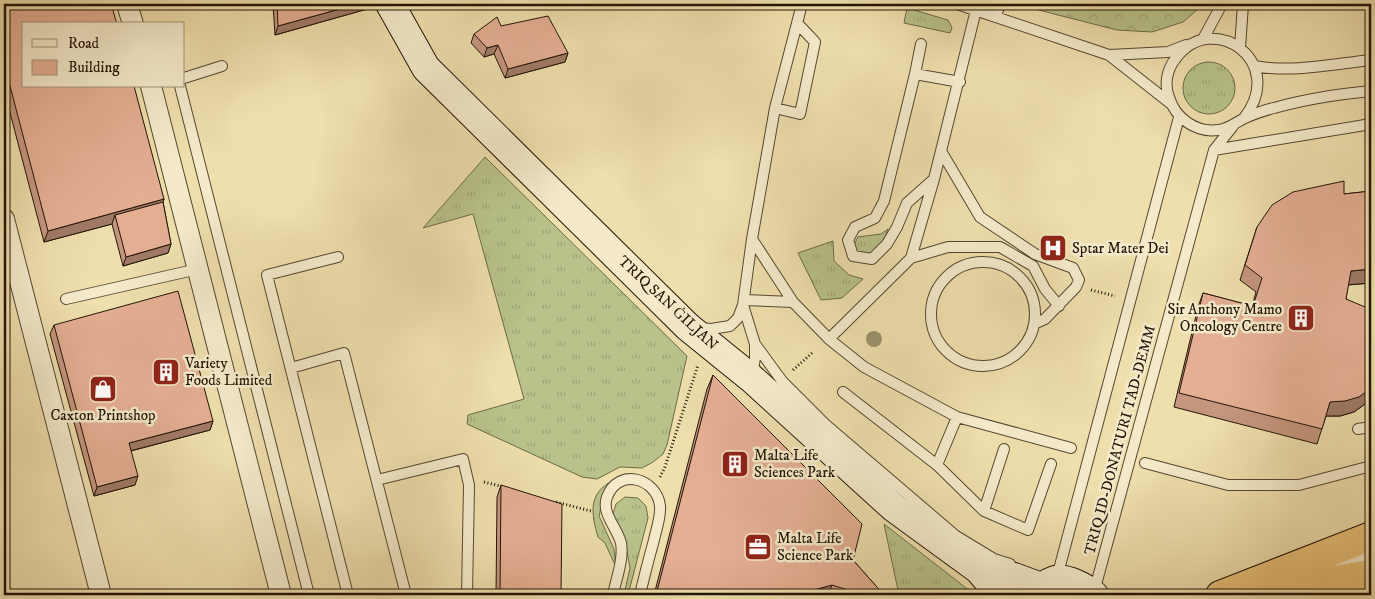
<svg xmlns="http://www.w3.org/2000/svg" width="1375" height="599" font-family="'IM FELL DW Pica',serif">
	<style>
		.grass { fill: url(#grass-tufts); stroke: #6d6b48 }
		.forest { fill: url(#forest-crowns); stroke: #6d6b48 }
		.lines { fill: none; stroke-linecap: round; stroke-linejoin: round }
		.lane-casing { stroke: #554730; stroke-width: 12 }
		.street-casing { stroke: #554730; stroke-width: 22 }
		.secondary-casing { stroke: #221407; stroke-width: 30 }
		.highway-casing { stroke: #221407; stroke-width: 30 }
		.path { stroke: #221407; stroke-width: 3; stroke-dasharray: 1 2.5; stroke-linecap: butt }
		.lane { stroke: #f4eaca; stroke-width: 10 }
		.street { stroke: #f4eaca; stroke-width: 20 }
		.secondary { stroke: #f4eaca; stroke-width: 28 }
		.highway { stroke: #e7c076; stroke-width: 28 }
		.tree { fill: #9a916b }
		.wall { fill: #c4967e; stroke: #221407 }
		.shaded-wall { fill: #a07a67; stroke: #221407 }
		.building { fill: #e4ae93; stroke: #221407 }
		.labels { text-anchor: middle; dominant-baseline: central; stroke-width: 5; stroke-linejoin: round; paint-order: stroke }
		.poi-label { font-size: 15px; fill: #221407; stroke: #f4eaca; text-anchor: start }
		.street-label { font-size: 15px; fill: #221407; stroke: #f4eaca }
	</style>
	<defs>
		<pattern id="grass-tufts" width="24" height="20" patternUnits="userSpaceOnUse" patternTransform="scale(1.25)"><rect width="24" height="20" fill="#b8c28a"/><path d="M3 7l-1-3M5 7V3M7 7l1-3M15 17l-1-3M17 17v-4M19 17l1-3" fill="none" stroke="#9ea676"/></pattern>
		<pattern id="forest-crowns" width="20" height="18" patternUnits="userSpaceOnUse" patternTransform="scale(1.25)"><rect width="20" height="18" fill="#b8c28a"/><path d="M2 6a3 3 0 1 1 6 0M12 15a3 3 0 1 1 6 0" fill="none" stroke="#9ea676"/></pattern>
	</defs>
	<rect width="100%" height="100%" fill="#eedfad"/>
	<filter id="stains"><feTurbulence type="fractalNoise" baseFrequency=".004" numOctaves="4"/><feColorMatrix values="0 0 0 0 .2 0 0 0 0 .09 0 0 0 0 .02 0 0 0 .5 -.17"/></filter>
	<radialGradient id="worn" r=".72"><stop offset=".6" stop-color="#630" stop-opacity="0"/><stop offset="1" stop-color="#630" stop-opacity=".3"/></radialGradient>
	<path class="grass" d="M907 8 948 20 952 28 950 33 904 23Z
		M1183 88a26 26 0 1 1 52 0a26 26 0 1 1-52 0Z
		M485 157 687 356 667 445 663 454 653 462 642 468 620 467 597 479 582 477 467 424 468 415 524 399 473 214 423 228Z
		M888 229 884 240 871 254 858 253C853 247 854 244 858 237L881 234Z
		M833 241 834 261 849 275 863 279 842 298 821 300 798 253Z
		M626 475 647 487 631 483 617 486 602 502 599 516 614 549 616 567 605 543 598 537C588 504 591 487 626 475Z
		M625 497 638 498 646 506 648 518 628 595H624L630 568 625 540 613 514 616 504Z
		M884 524 975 595H899Z"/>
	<path class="forest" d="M1015 4H1199L1197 10 1183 22 1152 32 1117 30Z"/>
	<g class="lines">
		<g class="lane-casing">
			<path id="lane" d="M957 4 1109 55
				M996 16 1000 4
				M1203 39 1222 4
				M1240 48 1243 4
				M1254 66C1292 73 1333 64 1371 60
				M915 74 921 44
				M184 78 222 66
				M180 86 309 595
				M1170 103 1109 55 1168 52 1186 45
				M775 108 800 114 815 42 797 23
				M1244 118C1288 62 1213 9 1176 58 1167 69 1164 84 1169 97 1175 118 1196 133 1218 130 1229 129 1236 122 1245 118 1254 114 1265 110 1274 108 1306 99 1339 94 1371 91
				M1214 150 1371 124
				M941 151 980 217 1035 254 1073 268 1079 280 1076 287 1045 319 1034 324
				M934 179 907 203 897 227 887 244 872 259 853 256 848 240 855 227 875 218 884 201 915 74 960 82
				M752 239 793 302 829 339 864 367 957 417 1071 448
				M338 257 267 275 348 595
				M911 258 948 247H1000L1033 266 1045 289 1059 306
				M931 314a52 52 0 1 1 104 0a52 52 0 1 1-104 0Z
				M66 299 198 269
				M744 300 793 302
				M743 305 755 344V358L752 375
				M699 328 711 329 730 326 738 318 743 305 752 239 775 108 802 4
				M829 339 911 258 934 179 976 10
				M755 344 782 381 825 424 956 536 994 559 1010 564
				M291 368 344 353 406 595
				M843 392 937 465 984 511 1028 530 1051 464
				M1358 429 1371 427
				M1145 463 1228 485H1299L1371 466
				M937 465 957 417
				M377 480 463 459 469 485 467 595
				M984 511 1004 449
				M1057 577 1179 117
				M1094 592 1214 150 1233 126
				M88 595 100 592
				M613 595C616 579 624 559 621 543 617 527 601 514 607 497 618 467 657 478 660 506 661 517 656 530 654 540 649 558 644 577 640 595"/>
		</g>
		<g class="street-casing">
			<path id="street" d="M127 4 133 24
				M151 86 281 595
				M4 219 101 595"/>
		</g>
		<g class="secondary-casing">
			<path id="secondary" d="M390 4 426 68 688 327 751 378 894 508 979 570 1000 595
				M979 570 1014 577 1041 587
				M1032 595C1039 589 1046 583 1055 580 1066 577 1087 588 1094 595
				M1248 595 1289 587 1371 560"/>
		</g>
		<g class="highway-casing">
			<path id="highway" d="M1289 587 1371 574
				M1220 595 1371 536"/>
		</g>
		<path class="path" d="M1091 290 1115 296
			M793 370 812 353
			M660 477 665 467 698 365
			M484 482 504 487
			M556 502 591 511"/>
		<use href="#lane" class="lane"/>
		<use href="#street" class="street"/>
		<use href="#secondary" class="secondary"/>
		<use href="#highway" class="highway"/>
	</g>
	<circle class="tree" cx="874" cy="339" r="8"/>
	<path class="wall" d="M4 4 164 199 163 202 171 244 168 253 123 266 112 224 44 242 4 90Z
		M273 4H379L378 6 275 35Z
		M501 26 568 53 565 62 505 78 494 54 484 57 471 43 474 34Z
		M1371 191V283L1348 285 1346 299 1371 313V396L1365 404 1354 412 1340 416H1326L1317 444 1174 407 1198 307 1203 293 1252 306 1256 292 1240 280 1257 227 1344 194Z
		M54 325 213 421 210 430 131 451 135 485 94 496 50 334Z
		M713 375 853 560 884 595H654L707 389Z
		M501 485 561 595H496L497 497Z"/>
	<path class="shaded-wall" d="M358 4H379L378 6 275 35 278 26Z
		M498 45 494 54 484 57 487 48Z
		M568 53 565 62 505 78 508 69Z
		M164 199 160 211 115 215 112 224 44 242 48 231Z
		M171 244 168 253 123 266 126 257Z
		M1371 269V283L1346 285 1351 271Z
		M1371 388V396L1365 404 1354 412 1340 416H1325L1330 402Z
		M213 421 210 430 126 452 129 443Z
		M138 476 135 485 94 496 97 487Z
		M832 585 828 595H796Z"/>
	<path class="building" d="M4 4H111L117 24H24V86H134L164 199 48 231 4 63Z
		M277 4H358L278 26Z
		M548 16 568 53 508 69 498 45 487 48 474 34 497 17 501 26Z
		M1344 181V194L1371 191V269L1351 271 1346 299 1365 307 1371 313V388L1359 397 1345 401 1330 402 1322 429 1179 393 1203 293 1253 306 1262 278 1245 265 1257 227 1272 205 1293 192Z
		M163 202 171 244 126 257 115 215Z
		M178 291 213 421 129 443 138 476 97 487 54 325Z
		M713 375 862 524 853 560 884 595H864L832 585 796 595H656Z
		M501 485 562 504 561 595H500Z"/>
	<defs>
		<g id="hospital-square" transform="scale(1.4375)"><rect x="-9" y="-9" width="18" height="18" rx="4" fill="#8f2418" stroke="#f4eaca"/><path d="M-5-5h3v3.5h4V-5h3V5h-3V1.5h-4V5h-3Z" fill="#fff"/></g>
		<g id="building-square" transform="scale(1.4375)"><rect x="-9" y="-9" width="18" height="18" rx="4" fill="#8f2418" stroke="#f4eaca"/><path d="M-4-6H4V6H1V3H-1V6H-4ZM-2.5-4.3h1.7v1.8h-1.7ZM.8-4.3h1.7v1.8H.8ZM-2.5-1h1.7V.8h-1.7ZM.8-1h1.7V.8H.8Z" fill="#fff"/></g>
		<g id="shop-square" transform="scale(1.4375)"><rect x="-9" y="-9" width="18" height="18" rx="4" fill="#8f2418" stroke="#f4eaca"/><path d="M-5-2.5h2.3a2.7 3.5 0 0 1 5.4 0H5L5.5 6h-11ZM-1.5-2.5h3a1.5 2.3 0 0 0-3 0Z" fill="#fff"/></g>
		<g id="office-square" transform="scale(1.4375)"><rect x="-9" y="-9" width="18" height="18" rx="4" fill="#8f2418" stroke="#f4eaca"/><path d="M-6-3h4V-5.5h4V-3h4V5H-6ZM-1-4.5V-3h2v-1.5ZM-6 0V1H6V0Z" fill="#fff"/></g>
	</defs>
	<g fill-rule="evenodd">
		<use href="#hospital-square" x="1053" y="248"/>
		<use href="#building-square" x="1301" y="318"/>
		<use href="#building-square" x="166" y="372"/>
		<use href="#shop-square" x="103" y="389"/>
		<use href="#building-square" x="735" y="464"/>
		<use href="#office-square" x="758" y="547"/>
	</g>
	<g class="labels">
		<g class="poi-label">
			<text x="1072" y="248">Sptar Mater Dei</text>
			<text x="1282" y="309" text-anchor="end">Sir Anthony Mamo<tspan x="1282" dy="17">Oncology Centre</tspan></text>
			<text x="185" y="363">Variety<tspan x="185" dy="17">Foods Limited</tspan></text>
			<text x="103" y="415" text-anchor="middle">Caxton Printshop</text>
			<text x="754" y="455">Malta Life<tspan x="754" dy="17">Sciences Park</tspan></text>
			<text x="777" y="538">Malta Life<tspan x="777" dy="17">Science Park</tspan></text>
		</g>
		<g class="street-label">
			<text transform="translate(668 303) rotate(43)">TRIQ SAN ĠILJAN</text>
			<text transform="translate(1120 440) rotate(-75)">TRIQ ID-DONATURI TAD-DEMM</text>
		</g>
	</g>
	<rect width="1375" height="599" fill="none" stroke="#eedfad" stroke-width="20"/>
	<rect x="5" y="5" width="1365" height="589" fill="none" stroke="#221407" stroke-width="2.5"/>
	<rect x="10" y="10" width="1355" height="579" fill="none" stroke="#221407"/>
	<rect x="22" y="22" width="162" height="65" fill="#f4eaca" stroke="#a0947c"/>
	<rect x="32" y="39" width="25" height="8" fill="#f4eaca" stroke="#a0947c"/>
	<text x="68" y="48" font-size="15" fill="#221407">Road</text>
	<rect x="32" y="60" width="25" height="15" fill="#e4ae93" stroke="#a0947c"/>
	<text x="68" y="72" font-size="15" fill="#221407">Building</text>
	<rect width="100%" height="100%" filter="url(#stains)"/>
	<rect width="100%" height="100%" fill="url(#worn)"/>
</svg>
